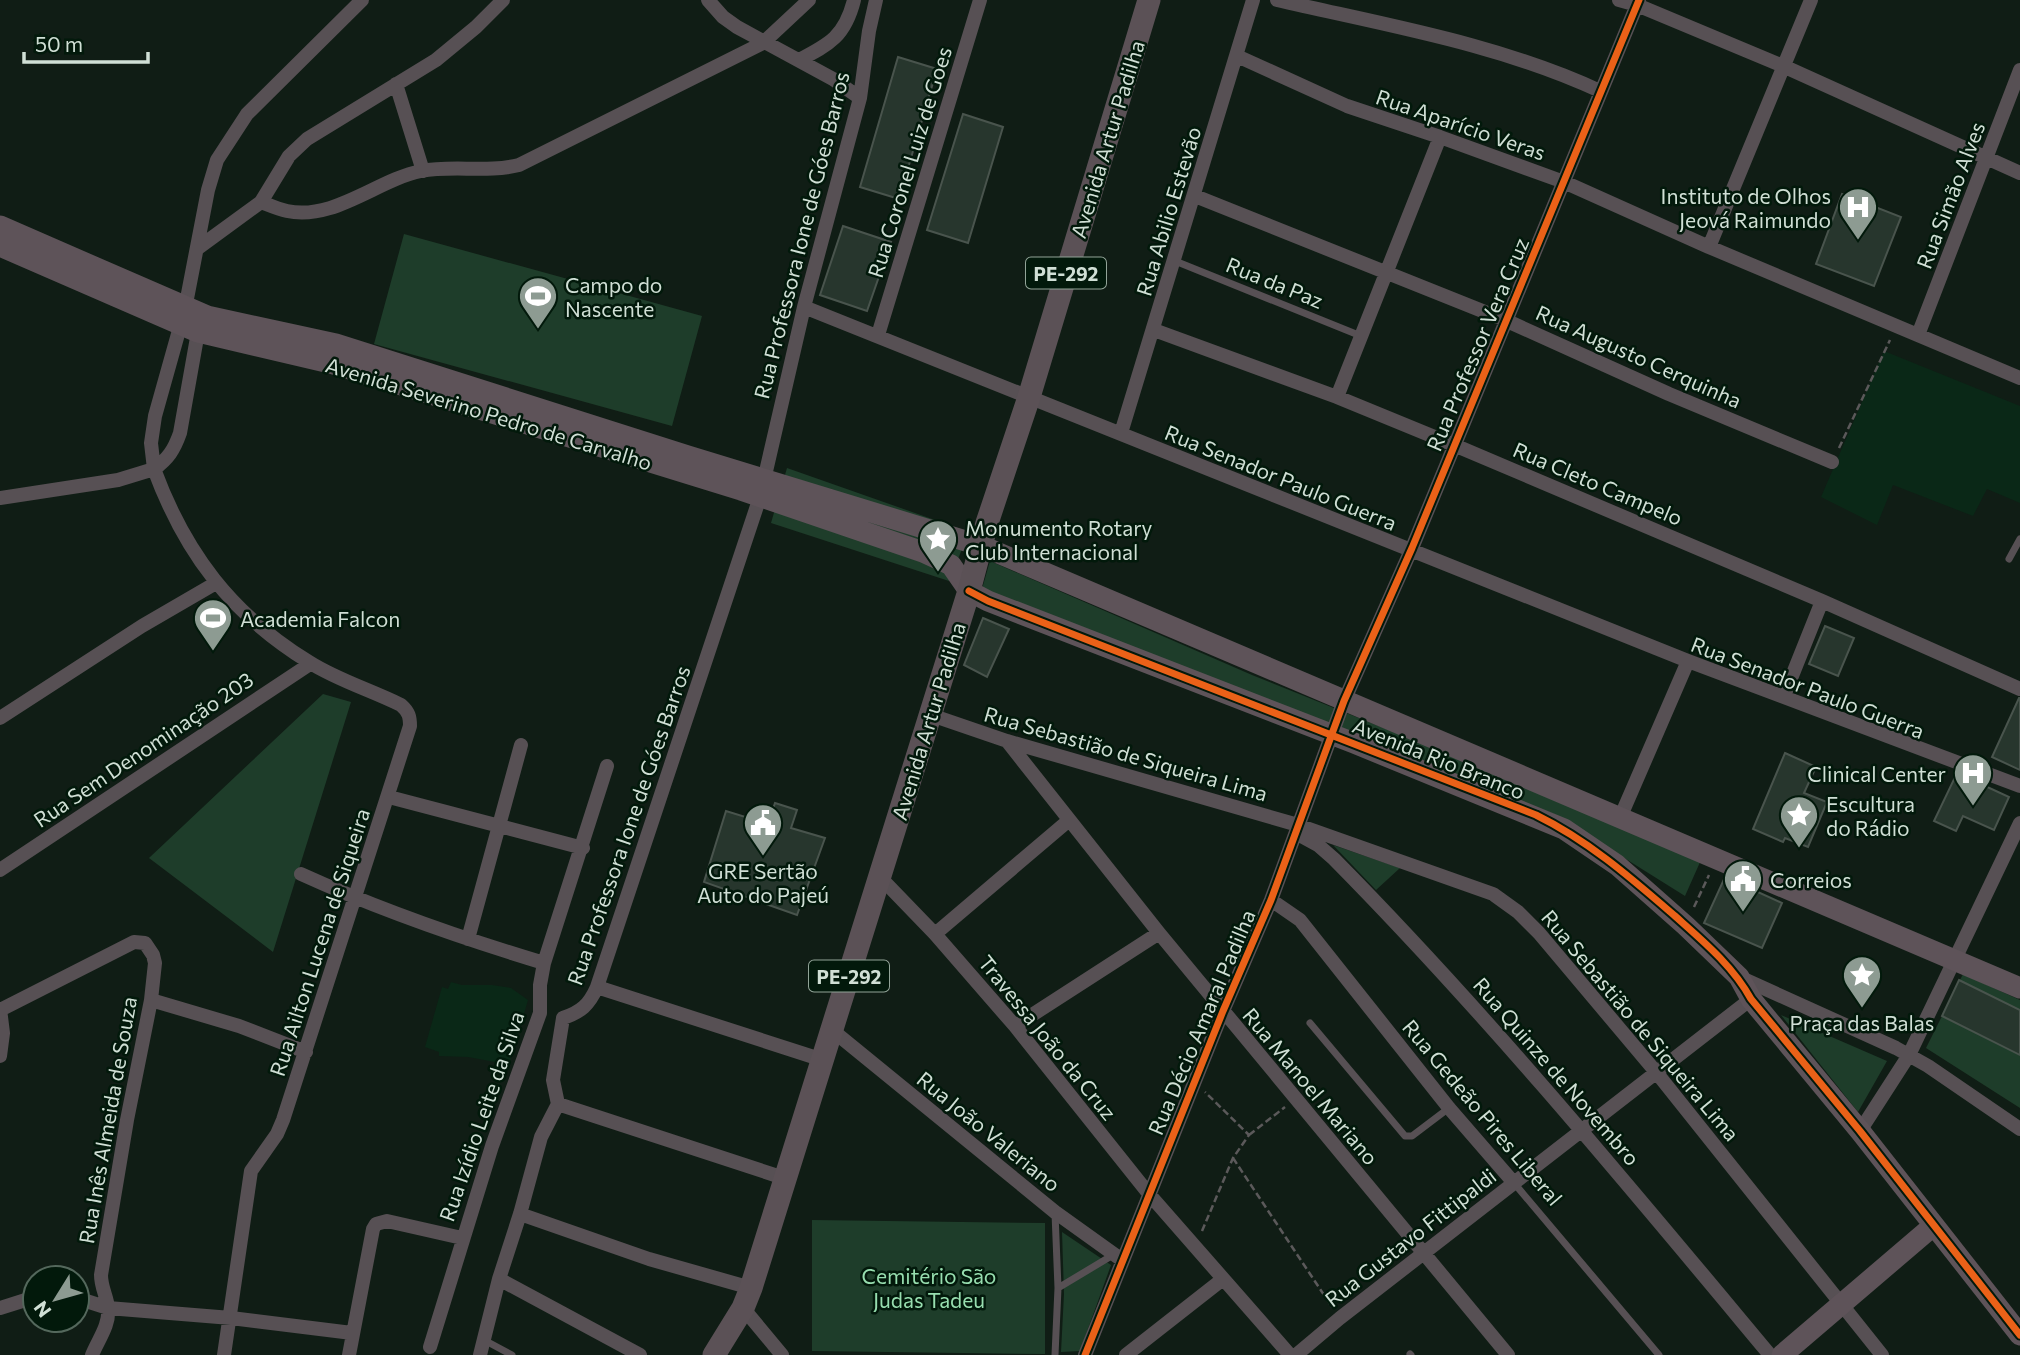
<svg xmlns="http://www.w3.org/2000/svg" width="2020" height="1355" font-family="Commissioner,sans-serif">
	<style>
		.built { fill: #0a2817 }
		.green { fill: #1e3d2a }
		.building { fill: #27362d; stroke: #49544d; stroke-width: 2 }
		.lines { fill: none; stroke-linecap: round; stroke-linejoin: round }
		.path { stroke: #5b595a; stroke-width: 2.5; stroke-dasharray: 7 3.5; stroke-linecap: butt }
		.lane { stroke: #575054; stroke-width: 7 }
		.street { stroke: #575054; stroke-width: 14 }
		.secondary { stroke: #5e5359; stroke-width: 21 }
		.primary { stroke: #5b5156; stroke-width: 23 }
		.cycleway-casing { stroke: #02190b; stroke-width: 11 }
		.cycleway { stroke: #ea6118; stroke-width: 7 }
		.labels { text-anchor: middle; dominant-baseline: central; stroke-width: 5; stroke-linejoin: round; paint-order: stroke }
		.shield { fill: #02190b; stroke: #92a498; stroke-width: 2 }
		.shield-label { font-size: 19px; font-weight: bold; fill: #d0dfd5 }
		.street-label { font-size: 21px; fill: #d0dfd5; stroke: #02190b }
		.poi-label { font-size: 21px; fill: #d0dfd5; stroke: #02190b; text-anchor: start }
		.park-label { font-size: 21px; fill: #97deaf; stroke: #02190b }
	</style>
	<rect width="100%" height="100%" fill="#101d15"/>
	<path class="built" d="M1884 351 2020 406V503L1987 489 1973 516 1893 485 1877 525 1821 497Z
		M451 982 462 985H492L511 988 528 1000 508 1068 495 1062 468 1057 439 1056V1052L425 1047 442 987 448 989Z"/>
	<path class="green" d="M404 234 702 316 672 426 374 344Z
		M787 468 969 532 949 581 771 523Z
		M990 561 1252 675 1560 799 1701 860 1685 896 1554 814 982 589Z
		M323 694 351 702 273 952 149 858Z
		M1333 845 1400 868 1376 890Z
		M1963 974 2020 1000V1108L1926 1048Z
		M1781 1015 1887 1061 1858 1112Z
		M812 1220 1045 1223V1354L812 1351Z
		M1062 1232 1111 1265 1080 1351 1061 1352 1064 1294Z"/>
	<path class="building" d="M898 57 937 69 899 199 860 187Z
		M963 114 1003 127 968 243 927 230Z
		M1842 194 1901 217 1874 286 1816 264Z
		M843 226 891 242 867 311 820 295Z
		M983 618 1009 629 987 677 964 665Z
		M1825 626 1854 638 1838 676 1809 664Z
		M2019 698H2020V770L1992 757Z
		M1785 753 1816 767 1804 793 1827 802 1808 847 1785 838 1783 842 1753 829Z
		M1957 773 2009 797 1994 830 1963 816 1956 831 1934 821Z
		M775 803 797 810 791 828 825 838 797 915 704 882 726 811 768 824Z
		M1725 877 1782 903 1762 948 1704 923Z
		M1959 980 2020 1010V1055L1942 1016Z"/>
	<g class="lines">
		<path class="path" d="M1839 448 1890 340
			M1694 907 1709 875
			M1249 1135 1285 1107
			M1233 1158 1332 1307
			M1202 1231 1233 1158 1249 1135 1205 1092"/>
		<path class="lane" d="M1175 261 1361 336
			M2009 559 2020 539
			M1310 1023 1405 1136H1412L1449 1108
			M1514 1183 1659 1355
			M1055 1213 1058 1288
			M484 1340 512 1355
			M1410 1354 1411 1355
			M1055 1355 1058 1288 1113 1255"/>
		<path class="street" d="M708 0 723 17 737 27 833 79 860 98
			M1277 0C1385 25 1499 44 1600 91
			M1619 0 1637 5 1783 66 2020 173
			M1237 56 1347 106 1440 137 1564 182 1709 247 2020 378
			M799 60C830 44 845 36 854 0
			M396 84 423 171
			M1195 196 1505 320 1669 394 1832 462
			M261 202C269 205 278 209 287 211 334 221 377 180 421 171 453 165 487 173 519 165L763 43 809 0
			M1709 247 1811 0
			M198 248 261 202 289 156 307 139 436 60 476 27 503 0
			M804 307 1688 661 2020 786
			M1154 330 1337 397 1454 445 1822 601 2020 689
			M198 332 180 433C174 450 168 459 154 469 185 553 231 614 309 662 337 680 371 690 401 705 409 712 410 717 410 726L283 1120 277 1134 251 1171 224 1355
			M878 335 980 0
			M1918 335 2020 70
			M1337 397 1440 137
			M1121 433 1253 0
			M764 480 804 307 860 98 869 31 876 0
			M0 498 118 480 154 469 151 443 155 416 185 309 208 190 217 160 247 114 362 0
			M1784 696 1822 601
			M931 715 1007 741 1298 825 1493 894 1518 912 1539 933 1656 1072 1882 1355
			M0 718 142 626 216 583
			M1007 741 1159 933 1508 1355
			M389 797 583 848
			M1620 818 1688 661
			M1296 833 1318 845 1334 859C1489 1016 1629 1186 1770 1355
			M0 870 310 664
			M301 874C380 910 461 938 544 963
			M879 876 935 934 1015 1026 1149 1194 1290 1355
			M1271 900 1300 920 1449 1108 1514 1183
			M935 934 1068 821
			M468 939 521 745
			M1739 977 1896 1048 1928 1066 2020 1129
			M597 987 823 1060
			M151 1000 239 1026 306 1052
			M0 1009 3 1033 0 1056
			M0 1010 134 942 145 943 153 955 155 963 151 1000 127 1120 101 1275C101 1288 107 1296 108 1308 110 1325 98 1340 92 1355
			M563 1018C581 1012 589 1005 597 987L760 497
			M1015 1026 1159 933
			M832 1030 1055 1212 1122 1260
			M558 1104 787 1179
			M1860 1131 1909 1055 2020 823
			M520 1214 649 1259 751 1288
			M499 1279 640 1355
			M77 1298 108 1308 231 1318 352 1333
			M0 1308 35 1297
			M743 1308 782 1355
			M430 1347 492 1146 540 1013V985L544 963 607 766
			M349 1355 373 1229 376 1224 387 1221 462 1238
			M480 1355 499 1279 520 1214 541 1137 558 1104 553 1080 563 1018
			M1085 1355 1223 1011 1271 900 1344 701 1412 548 1639 0
			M1126 1355 1223 1279
			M1296 1355 1340 1318 1751 999"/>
		<path class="secondary" d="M0 226 207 316 336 344 688 456 982 546 2020 988
			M0 246 198 332 330 363 741 490 923 552 951 565 969 591 988 601 1354 743 1564 829 1617 865 1686 926 1739 977 1751 999 1860 1131 2020 1335
			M1782 1355 1933 1226"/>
		<path class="primary" d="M714 1355 743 1308 751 1288 969 591 987 523 1029 397 1149 0"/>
		<g class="cycleway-casing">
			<path id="cycleway" d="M969 591 988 601 1536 815C1589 841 1631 878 1675 916 1703 941 1733 966 1751 999L1860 1131 2020 1335
				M1085 1355 1223 1011 1271 900 1344 701 1412 548 1639 0"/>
		</g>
		<use href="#cycleway" class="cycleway"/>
	</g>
	<defs>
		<g id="hospital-pin" transform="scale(2.0125)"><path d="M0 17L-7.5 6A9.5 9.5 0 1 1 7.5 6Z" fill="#8d9b92" stroke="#02190b"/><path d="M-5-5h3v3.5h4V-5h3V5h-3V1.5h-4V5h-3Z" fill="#fff"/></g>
		<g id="stadium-pin" transform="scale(2.0125)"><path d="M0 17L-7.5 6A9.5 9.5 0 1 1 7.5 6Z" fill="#8d9b92" stroke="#02190b"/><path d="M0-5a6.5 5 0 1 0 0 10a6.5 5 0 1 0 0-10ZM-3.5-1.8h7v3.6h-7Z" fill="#fff"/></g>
		<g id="sight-pin" transform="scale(2.0125)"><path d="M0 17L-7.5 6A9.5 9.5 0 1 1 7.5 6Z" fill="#8d9b92" stroke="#02190b"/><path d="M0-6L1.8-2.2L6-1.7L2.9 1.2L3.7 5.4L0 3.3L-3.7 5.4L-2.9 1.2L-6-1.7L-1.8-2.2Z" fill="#fff"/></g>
		<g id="civic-pin" transform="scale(2.0125)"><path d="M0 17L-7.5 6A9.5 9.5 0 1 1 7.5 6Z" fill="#8d9b92" stroke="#02190b"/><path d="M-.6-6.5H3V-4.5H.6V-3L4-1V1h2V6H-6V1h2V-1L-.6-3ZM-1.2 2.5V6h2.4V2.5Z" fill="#fff"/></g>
	</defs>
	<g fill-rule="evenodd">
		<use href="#hospital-pin" x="1858" y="207"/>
		<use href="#stadium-pin" x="538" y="296"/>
		<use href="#sight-pin" x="938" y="539"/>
		<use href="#stadium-pin" x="213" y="618"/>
		<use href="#hospital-pin" x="1973" y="773"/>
		<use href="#sight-pin" x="1799" y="815"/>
		<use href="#civic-pin" x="763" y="823"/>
		<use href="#civic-pin" x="1743" y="879"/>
		<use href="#sight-pin" x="1862" y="975"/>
	</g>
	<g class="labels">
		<g class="shield">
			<rect x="1026" y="257.5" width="80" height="31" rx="5"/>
			<rect x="809" y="960.5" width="80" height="31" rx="5"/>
		</g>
		<g class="shield-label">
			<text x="1066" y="273">PE-292</text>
			<text x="849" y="976">PE-292</text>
		</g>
		<g class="street-label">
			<text transform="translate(1461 124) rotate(19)">Rua Aparício Veras</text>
			<text transform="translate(1107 139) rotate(-73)">Avenida Artur Padilha</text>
			<text transform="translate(909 162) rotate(-73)">Rua Coronel Luiz de Goes</text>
			<text transform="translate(1950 195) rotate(-69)">Rua Simão Alves</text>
			<text transform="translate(1168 211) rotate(-73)">Rua Abilio Estevão</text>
			<text transform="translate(801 235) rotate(-76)">Rua Professora Ione de Góes Barros</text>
			<text transform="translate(1275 282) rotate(22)">Rua da Paz</text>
			<text transform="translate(1477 344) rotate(-67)">Rua Professor Vera Cruz</text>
			<text transform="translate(1639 356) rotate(24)">Rua Augusto Cerquinha</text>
			<text transform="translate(489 413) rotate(17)">Avenida Severino Pedro de Carvalho</text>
			<text transform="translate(1281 477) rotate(22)">Rua Senador Paulo Guerra</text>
			<text transform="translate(1598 483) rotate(23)">Rua Cleto Campelo</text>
			<text transform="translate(1808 687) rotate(21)">Rua Senador Paulo Guerra</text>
			<text transform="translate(928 721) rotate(-73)">Avenida Artur Padilha</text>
			<text transform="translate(143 749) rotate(-34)">Rua Sem Denominação 203</text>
			<text transform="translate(1126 753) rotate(16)">Rua Sebastião de Siqueira Lima</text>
			<text transform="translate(1439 758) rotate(22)">Avenida Rio Branco</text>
			<text transform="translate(628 825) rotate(-71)">Rua Professora Ione de Góes Barros</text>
			<text transform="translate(319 942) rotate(-72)">Rua Ailton Lucena de Siqueira</text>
			<text transform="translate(1201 1022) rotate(-67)">Rua Décio Amaral Padilha</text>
			<text transform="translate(1641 1025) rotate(50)">Rua Sebastião de Siqueira Lima</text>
			<text transform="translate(1048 1037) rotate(51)">Travessa João da Cruz</text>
			<text transform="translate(1557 1071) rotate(49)">Rua Quinze de Novembro</text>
			<text transform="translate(1311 1086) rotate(50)">Rua Manoel Mariano</text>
			<text transform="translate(1483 1112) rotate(50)">Rua Gedeão Pires Liberal</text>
			<text transform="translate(481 1116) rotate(-71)">Rua Izídio Leite da Silva</text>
			<text transform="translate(107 1120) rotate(-80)">Rua Inês Almeida de Souza</text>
			<text transform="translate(989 1131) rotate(39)">Rua João Valeriano</text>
			<text transform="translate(1410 1237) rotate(-38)">Rua Gustavo Fittipaldi</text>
		</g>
		<g class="poi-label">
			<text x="1831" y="195" text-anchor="end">Instituto de Olhos<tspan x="1831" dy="24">Jeová Raimundo</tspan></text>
			<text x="565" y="284">Campo do<tspan x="565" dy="24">Nascente</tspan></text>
			<text x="965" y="527">Monumento Rotary<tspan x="965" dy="24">Club Internacional</tspan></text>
			<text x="240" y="618">Academia Falcon</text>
			<text x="1946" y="773" text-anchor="end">Clinical Center</text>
			<text x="1826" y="803">Escultura<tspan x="1826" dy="24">do Rádio</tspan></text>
			<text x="763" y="870" text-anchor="middle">GRE Sertão<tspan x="763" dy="24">Auto do Pajeú</tspan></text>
			<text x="1770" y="879">Correios</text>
			<text x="1862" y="1022" text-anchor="middle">Praça das Balas</text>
		</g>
		<g class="park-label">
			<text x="929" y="1275">Cemitério São<tspan x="929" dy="24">Judas Tadeu</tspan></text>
		</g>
	</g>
	<g transform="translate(56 1299) rotate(233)"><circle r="33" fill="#02190b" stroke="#54685c" stroke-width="2"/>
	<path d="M0-5L12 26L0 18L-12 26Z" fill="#8d9b92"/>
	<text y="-10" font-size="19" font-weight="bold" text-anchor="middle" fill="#d0dfd5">N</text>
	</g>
	<path d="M24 52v10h124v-10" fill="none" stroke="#d0dfd5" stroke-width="3.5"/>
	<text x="35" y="52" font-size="21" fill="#d0dfd5" stroke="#02190b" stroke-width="5" paint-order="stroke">50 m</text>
</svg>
